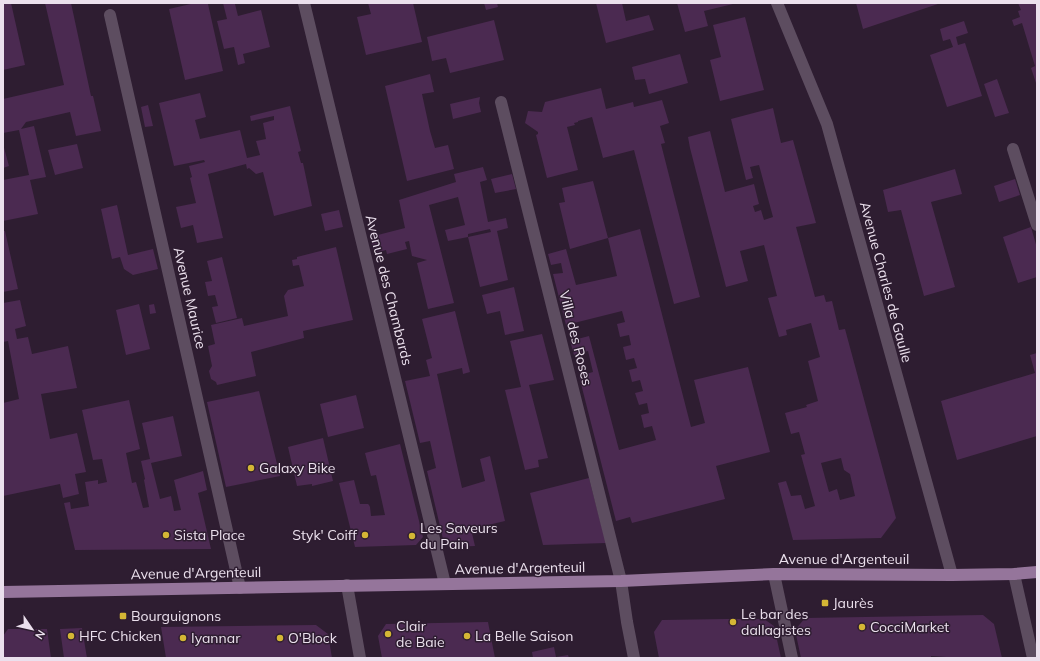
<svg xmlns="http://www.w3.org/2000/svg" width="1040" height="661" font-family="Mulish,sans-serif">
	<style>
		.building { fill: #4b2a51; fill-rule: evenodd }
		.lines { fill: none; stroke-linecap: round; stroke-linejoin: round }
		.minor { stroke: #5d4d60; stroke-width: 12 }
		.major { stroke: #95759b; stroke-width: 12 }
		.poi-dot { fill: #d4b635; stroke: #2e1d31; stroke-width: 1.5 }
		.labels { text-anchor: middle; dominant-baseline: central; stroke-width: 3; stroke-linejoin: round; paint-order: stroke }
		.street-label { font-size: 14px; fill: #ebe0ed; stroke: #2e1d31 }
		.poi-label { font-size: 14px; fill: #ebe0ed; stroke: #2e1d31; text-anchor: start }
	</style>
	<rect width="100%" height="100%" fill="#2e1d31"/>
	<path class="building" d="M3 3H11L25 65 3 70Z
		M45 3H71L91 96H93L101 131 76 136 70 112 26 122 21 129 34 126 46 177 30 180 38 214 3 221V180L29 175 19 130 3 133V99L64 85Z
		M195 3H211L208 4 223 71 185 80 169 9Z
		M223 3H238L235 4 238 16 261 10 270 47 243 54 245 63 238 65 234 47 224 49 217 21 227 19Z
		M368 3H413L422 42 366 55 357 17 371 14Z
		M484 3H497L498 7 486 10Z
		M596 3H622L626 21 649 15 654 30 606 43Z
		M677 3H733V4L704 11 708 26 685 32Z
		M856 3H941L863 29Z
		M1018 3H1037V86L1031 68 1035 66 1022 23 1014 26 1012 20 1020 17 1018 11 1021 10Z
		M745 17 764 90 720 101 710 60 721 57 713 25Z
		M494 20 504 60 450 73 446 58 432 61 427 37Z
		M964 21 968 33 956 37 958 45 965 43 982 96 947 107 930 55 953 47 950 39 943 41 940 29Z
		M680 54 688 83 649 94 645 79 635 80 632 67Z
		M430 74 434 92 422 94 430 131 435 148 448 145 454 169 407 181 385 86Z
		M997 79 1009 113 995 117 984 84Z
		M601 88 606 109 633 102 634 107 662 100 669 123 660 126 665 143 661 144 700 297 674 304 634 150 603 158 592 117 578 121V122L574 123 575 125 567 127 578 170 547 178 536 135 538 134V132L525 123 528 111 542 112 545 102Z
		M200 93 206 117 195 120 200 139 240 130 247 158 260 155 256 141 266 139 263 123 274 120V116L251 121 250 116 290 106 301 151 298 152 301 163H303L312 206 274 216 263 172 256 174 249 168 247 169 246 164 208 174 223 238 197 243 193 225 181 228 176 207 196 203 190 178 192 177 189 166 205 162 204 160 174 166 159 103Z
		M480 97 479 103 481 112 453 119 450 104Z
		M148 105 153 126 145 127 141 107Z
		M773 108 781 143 793 140 816 223 796 227 815 297 824 295 826 302 832 301 839 330 845 329 896 518 881 538 793 540 778 483 786 481 791 496 801 495 805 509 815 506 801 455 805 454 799 432 791 434 785 413 807 407 806 405 818 401 808 361 820 357 811 323 786 330 787 335 779 337 768 298 777 296 764 245 740 251 748 281 726 287 690 148 688 137 710 131 725 192 754 184 759 204 753 206 755 212 761 210 764 220 773 217 759 165 750 167 753 178 746 180 731 119ZM841 458 844 470 850 474 855 496 840 500 837 489 829 492 821 463Z
		M3 144 9 166 3 168Z
		M77 144 83 168 55 175 48 150Z
		M483 167 487 180 480 182 488 222 506 218 508 228 497 231 508 280 480 287 468 237 491 232 490 229 468 234V237L448 241 445 230 465 225 458 197 429 205 454 303 428 309 417 263 427 260 412 256 409 241 405 242 407 249 387 254 386 250 374 253 370 237 405 228 399 200 456 182 454 174Z
		M955 169 962 194 931 202 955 287 924 296 901 210 888 212 883 190Z
		M512 174 516 189 495 193 491 179Z
		M1015 179 1020 195 999 202 994 186Z
		M593 181 608 238 640 229 691 427 705 423 694 380 748 367 770 452 716 466 725 499 632 523 630 517 616 521 579 376 593 372 588 351 574 355 570 341 589 336 619 450 656 440 652 426 644 428 641 415 649 413 647 403 639 405 635 393 643 391 640 380 632 382 629 370 637 368 634 358 626 360 623 347 631 345 629 335 620 337 617 324 625 322 622 311 566 325 553 274 563 273 561 263 551 265 548 254 566 249 576 285 617 276 608 238 570 249 559 203 565 202 562 188Z
		M117 205 128 255 153 249 158 269 133 275 124 269 120 257 112 259 101 209Z
		M339 210 343 227 325 231 321 214Z
		M1031 227 1037 248V277L1018 283 1003 237Z
		M3 231H5L18 289 3 292Z
		M336 247 353 320 303 331 304 338 251 352 256 376 217 385 216 382 211 379 209 371 212 366 208 346 215 344 211 325 242 318 244 326 288 316 284 296 288 290 304 286 299 265 293 266 292 260 297 259V257Z
		M222 257 237 318 216 323 212 307 218 306 215 295 208 296 205 282 212 281 207 261Z
		M514 287 524 331 505 335 500 311 487 314 482 295Z
		M20 300 26 326 15 329 17 339 28 337 32 354 68 346 77 388 41 394 50 439 77 433 86 472 75 474 79 494 63 498 60 484 3 496V403L19 399 8 341 3 342V303Z
		M139 304 150 349 126 355 116 310Z
		M154 304 156 313 150 314 149 305Z
		M455 311 470 372 463 374 462 368 437 374 462 488 485 481 480 459 490 456 505 521 471 529 475 546 451 547 443 539 427 471 436 468 430 441 420 443 405 381 430 376 426 360 432 358 422 319Z
		M542 334 554 380 529 385 548 458 538 460 539 467 525 470 505 390 521 387 510 341Z
		M1037 353V436L957 460 941 401 1035 373 1030 355Z
		M259 391 280 476 226 487 207 402Z
		M356 395 364 428 328 437 320 404Z
		M129 400 140 449 126 453 132 483 136 482 143 508 149 507 144 480 145 479 141 461 150 459 142 423 173 416 182 456 151 463 160 499 171 496 174 511 181 510 174 480 203 471 207 490 198 493 211 549 75 550 64 503 70 502 71 509 89 506 85 482 98 480V484L107 482 102 459 93 460 82 410Z
		M323 438 333 481 312 486V484L297 486 288 447Z
		M400 444 423 537 416 545 355 547 339 483 354 480 360 504H368L369 505 370 507 371 516 385 515 376 475 371 476 365 453Z
		M589 478 606 543 543 545 530 493Z
		M983 615 994 624 1002 658H961L931 656V658H801L795 630 805 618Z
		M726 619H764L774 626 781 658H734V657L729 658H659L654 632 662 620Z
		M488 622 495 658H382L378 636 386 624Z
		M316 625 328 634 332 658H166L161 627Z
		M82 628 87 658H64L60 629Z
		M8 629H47L51 658H3V636Z
		M554 647 556 657 568 655 569 658H533L532 652Z"/>
	<g class="lines">
		<path class="minor" d="M304 3 445 584
			M777 3 827 124 952 575
			M110 15 240 588
			M501 102 621 581 627 622 634 658
			M1013 149 1037 225
			M774 574 792 658
			M1014 574 1033 658
			M347 585 360 658"/>
		<path class="major" d="M3 592 621 581 774 574 952 575 1014 574 1037 572"/>
	</g>
	<g class="poi-dot">
		<circle cx="251" cy="468" r="4"/>
		<circle cx="166" cy="535" r="4"/>
		<circle cx="365" cy="535" r="4"/>
		<circle cx="412" cy="536" r="4"/>
		<rect x="821" y="599" width="8" height="8" rx="2"/>
		<rect x="119" y="612" width="8" height="8" rx="2"/>
		<circle cx="733" cy="622" r="4"/>
		<circle cx="862" cy="627" r="4"/>
		<circle cx="388" cy="634" r="4"/>
		<circle cx="71" cy="636" r="4"/>
		<circle cx="467" cy="636" r="4"/>
		<circle cx="183" cy="638" r="4"/>
		<circle cx="280" cy="638" r="4"/>
	</g>
	<g class="labels">
		<g class="street-label">
			<text transform="translate(886 282) rotate(75)">Avenue Charles de Gaulle</text>
			<text transform="translate(389 290) rotate(76)">Avenue des Chambards</text>
			<text transform="translate(190 298) rotate(77)">Avenue Maurice</text>
			<text transform="translate(576 338) rotate(76)">Villa des Roses</text>
			<text x="844" y="559">Avenue d'Argenteuil</text>
			<text transform="translate(520 568) rotate(-1)">Avenue d'Argenteuil</text>
			<text transform="translate(196 573) rotate(-1)">Avenue d'Argenteuil</text>
		</g>
		<g class="poi-label">
			<text x="259" y="468">Galaxy Bike</text>
			<text x="420" y="528">Les Saveurs<tspan x="420" dy="16">du Pain</tspan></text>
			<text x="174" y="535">Sista Place</text>
			<text x="357" y="535" text-anchor="end">Styk' Coiff</text>
			<text x="833" y="603">Jaurès</text>
			<text x="741" y="614">Le bar des<tspan x="741" dy="16">dallagistes</tspan></text>
			<text x="131" y="616">Bourguignons</text>
			<text x="396" y="626">Clair<tspan x="396" dy="16">de Baie</tspan></text>
			<text x="870" y="627">CocciMarket</text>
			<text x="79" y="636">HFC Chicken</text>
			<text x="475" y="636">La Belle Saison</text>
			<text x="191" y="638">Iyannar</text>
			<text x="288" y="638">O'Block</text>
		</g>
	</g>
	<rect width="1040" height="661" fill="none" stroke="#ebe0ed" stroke-width="8"/>
	<g transform="translate(32 629) rotate(124)" stroke="#2e1d31" stroke-width="3" paint-order="stroke">
	<path d="M0-3L7 15L0 10L-7 15Z" fill="#ebe0ed"/>
	<text y="-6" font-size="11" font-weight="bold" text-anchor="middle" fill="#ebe0ed">N</text>
	</g>
</svg>
